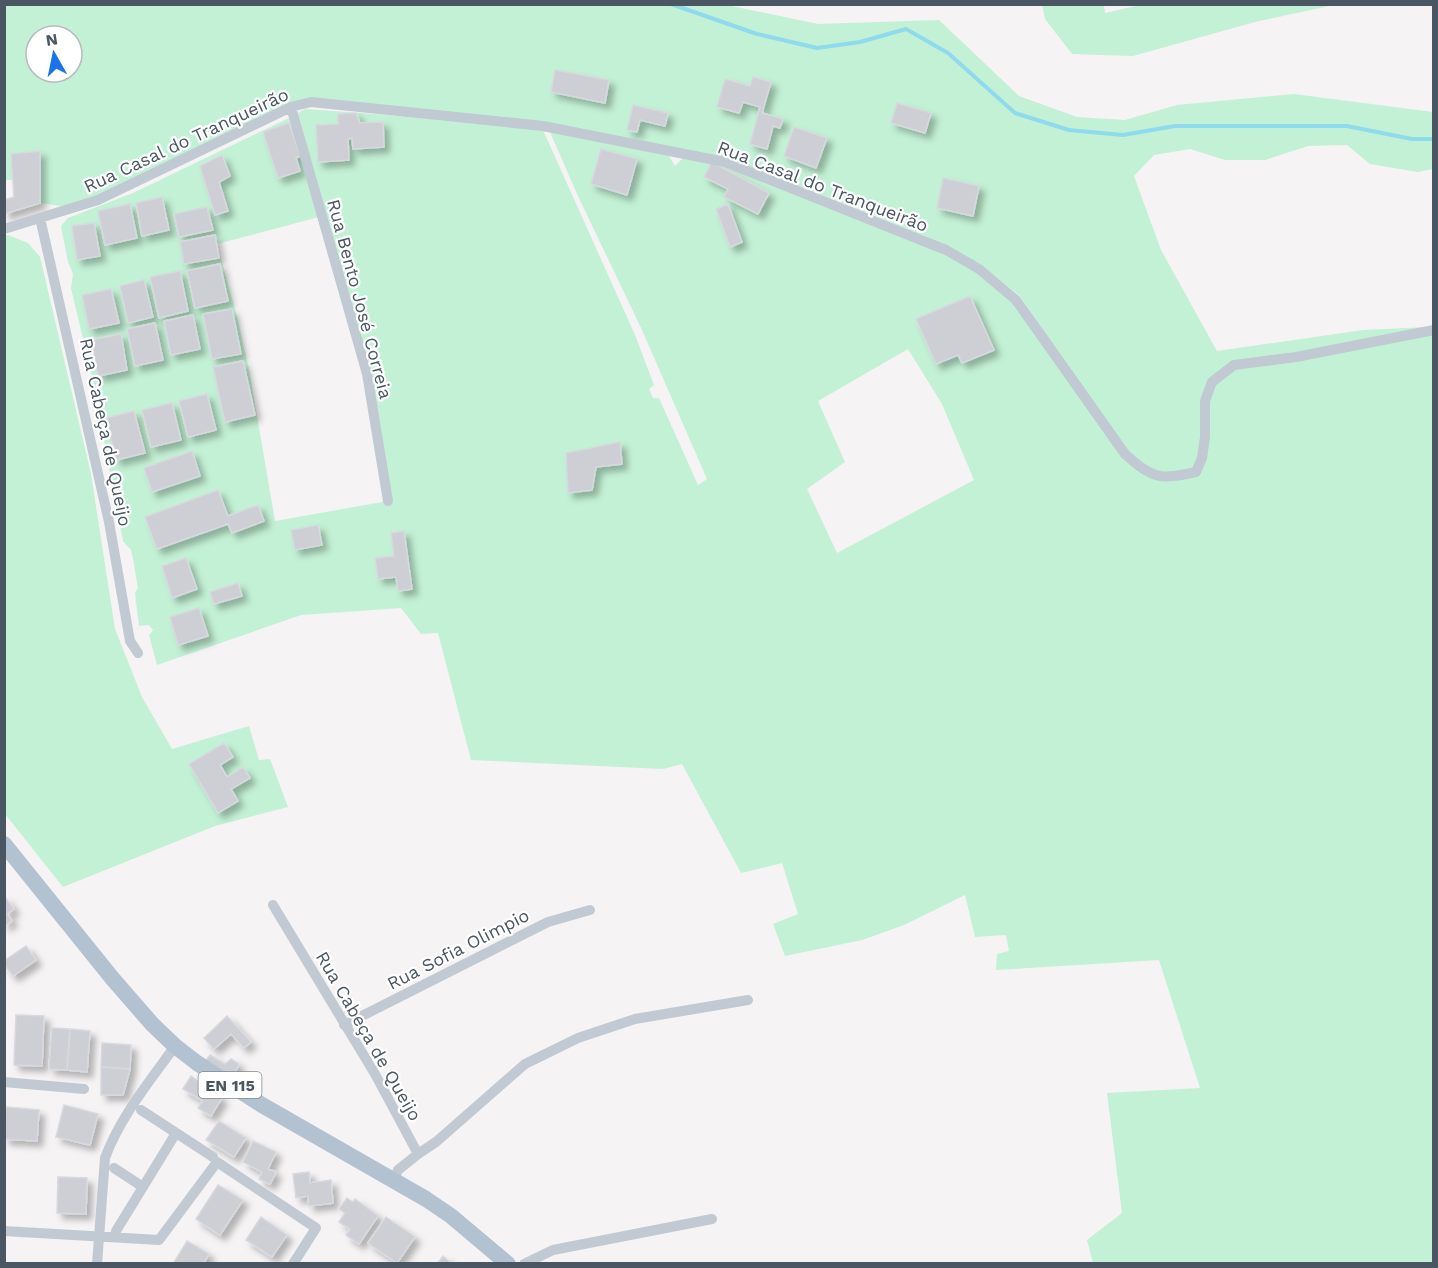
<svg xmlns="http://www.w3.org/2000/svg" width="1438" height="1268" font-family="'Work Sans',sans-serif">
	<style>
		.green { fill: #c3f1d5; fill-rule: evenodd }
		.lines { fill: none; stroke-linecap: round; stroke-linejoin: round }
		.stream { stroke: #90daee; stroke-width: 4 }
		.building { fill: #cdcfd5; stroke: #d7d9de; stroke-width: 1.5; filter: url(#shadow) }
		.street { stroke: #c1cad2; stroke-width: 10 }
		.primary { stroke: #b3c2d1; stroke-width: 16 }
		.labels { text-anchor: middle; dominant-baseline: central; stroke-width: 4.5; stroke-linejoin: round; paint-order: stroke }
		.shield { fill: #fff; stroke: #808990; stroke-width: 1.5 }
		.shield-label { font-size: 16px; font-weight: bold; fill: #4a5661 }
		.street-label { font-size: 18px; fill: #4a5661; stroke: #fff }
	</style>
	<defs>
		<filter id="shadow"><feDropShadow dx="5.5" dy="5.5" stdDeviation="3" flood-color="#0004"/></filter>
	</defs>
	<rect width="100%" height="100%" fill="#f5f3f3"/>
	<path class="green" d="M722 4 818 24 939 20 1019 96 1077 117 1125 120 1177 105 1294 94 1433 112V169L1418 172 1370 164 1347 145 1308 146 1265 160H1225L1190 149 1154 155 1134 176 1161 250 1217 351 1363 330 1428 327 1234 364 1211 382 1204 436 1195 470 1156 475 1135 460 1075 377 1020 296 981 265 925 236 782 179 749 167 697 152 311 98 98 198 67 207 40 203V151L13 180H5V5ZM36 36H72V72H36ZM943 179 979 186 973 216 937 208Z
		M1145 4H1334V5L1255 22 1133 56 1072 54 1045 19 1042 5H1104L1105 13Z
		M305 109 388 115 543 130 635 335 654 385 649 389 653 398H659L698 485 707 479 642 330 577 194 550 132 668 154 675 166 683 158 712 162 967 263 1016 300 1141 471 1198 473 1207 402 1214 384 1234 366 1433 330V1263H1093L1087 1240 1122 1213 1107 1093 1200 1088 1159 960 996 970 997 954 1009 951 1006 935 975 937 965 895 904 925 862 940 785 956 773 924 798 914 782 863 741 873 682 764 663 769 471 760 438 633 421 634 401 608 301 615 157 665 149 635 153 630 149 625 139 626 135 593 138 588 133 559 131 550 123 541 98 409 99 397 94 385 71 288 73 274 68 262 61 226 68 218 133 193 289 118 319 217 217 244 237 316 249 369 275 521 388 501 370 377 298 113ZM908 349 942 404 974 480 837 553 807 489 845 462 818 401Z
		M8 235 28 243 40 257 91 474 115 629 142 697 172 749 249 726 259 760 270 759 288 807 215 826 63 887 5 814 4 236Z"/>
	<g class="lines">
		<path class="stream" d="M671 4 757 34 817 48 860 42 906 29 948 53 1015 113 1069 130 1123 135 1175 126H1347L1412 139H1434"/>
	</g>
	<path class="building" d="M555 70 609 80 605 103 551 92Z
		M753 77 771 82 762 113 783 119 780 128 773 126 767 149 750 144 760 107 743 102 739 113 717 107 725 79 750 86Z
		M897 103 931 113 925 133 891 123Z
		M633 105 668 113 665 126 640 120 637 132 627 130Z
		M356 113 360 123 383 122 384 147 353 149 352 138 348 139 349 160 318 162 316 125 338 124V114Z
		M289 123 300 156 296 158 300 171 278 178 263 132Z
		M794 127 827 138 816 168 784 156Z
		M601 149 637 159 627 195 591 184Z
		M40 151V203L4 214V200L14 197 11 154Z
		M222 155 230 176 219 182 228 211 215 215 200 166Z
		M712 162 769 193 758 214 724 197 728 189 704 177Z
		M943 178 979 186 973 216 937 208Z
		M162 197 169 230 142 236 136 203Z
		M130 204 137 238 105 245 98 211Z
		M728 204 742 242 730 247 716 209Z
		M207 207 213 230 179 237 174 214Z
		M94 223 100 256 77 260 72 226Z
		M215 235 219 258 184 264 180 242Z
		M220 264 228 301 195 308 187 271Z
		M180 271 188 311 159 318 150 277Z
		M144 280 153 317 128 323 120 286Z
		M111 289 119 323 89 329 82 295Z
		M970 296 994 350 962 363 958 355 936 364 916 319Z
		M232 309 241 354 212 359 203 314Z
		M193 315 200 349 171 355 164 321Z
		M155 323 163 360 135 366 127 329Z
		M121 334 127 370 98 376 91 340Z
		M243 361 255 415 225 422 213 367Z
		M207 394 216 430 188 437 179 401Z
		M172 403 181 440 151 447 142 410Z
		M134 411 145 453 116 460 106 418Z
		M620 442 622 464 596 467 592 490 568 493 566 453Z
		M192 451 200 476 152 492 144 468Z
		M218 490 228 516 258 505 264 521 232 533 228 524 157 549 145 517Z
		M318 525 322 545 295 550 291 530Z
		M404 531 412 589 398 591 396 577 378 579 375 558 394 556 391 533Z
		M186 558 197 589 172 598 162 566Z
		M238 583 242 596 214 604 210 592Z
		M199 608 208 636 178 645 170 617Z
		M224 743 233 757 220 765 227 777 243 767 250 778 231 789 238 801 218 813 189 764Z
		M4 896 14 909 7 914 12 921 4 926Z
		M26 946 36 960 13 976 4 964V961Z
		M16 1015 44 1016 42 1066 14 1065Z
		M227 1016 251 1042 244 1048 231 1034 214 1049 204 1038Z
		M52 1028 70 1029 67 1070 49 1069Z
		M70 1029 90 1031 87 1072 67 1070Z
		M102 1043 131 1045 130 1069 101 1067Z
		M210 1055 225 1064 231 1059 239 1064 232 1079 206 1060Z
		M101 1067 130 1069 123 1095H101Z
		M191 1076 222 1098 211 1116 198 1108 203 1101 183 1089Z
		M64 1105 98 1114 90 1145 56 1137Z
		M6 1107 39 1110 37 1141 4 1139Z
		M219 1121 246 1138 234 1157 206 1140Z
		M253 1141 276 1152 268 1169 276 1172 270 1184 259 1179 262 1172 243 1162Z
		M309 1172 310 1183 331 1180 333 1203 309 1206 308 1196 296 1198 293 1174Z
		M58 1177 87 1178 86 1214 57 1213Z
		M218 1185 243 1200 220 1235 196 1219Z
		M347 1198 353 1202 355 1199 378 1216 359 1244 346 1235 350 1229 339 1222 345 1213 339 1209Z
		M261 1217 287 1235 272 1257 246 1240Z
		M386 1217 415 1237 397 1263 368 1243Z
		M187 1241 209 1254 203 1264H173Z
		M443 1256 452 1264H437Z"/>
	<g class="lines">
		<path class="street" d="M291 107 367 374 388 501
			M40 218 109 522 130 641 138 653
			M4 229 98 200 291 107 311 102 543 126 725 162 946 250 979 269 1016 300 1125 454C1153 479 1159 480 1196 472L1202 458 1205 437V401L1212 382 1234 365 1296 357 1434 330
			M273 905 375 1074 418 1154 398 1170 394 1179
			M344 1025 548 922 590 910
			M4 1082 84 1089
			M141 1110 213 1157
			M418 1154 436 1142 525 1064 578 1038 635 1019 748 1000
			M114 1168 143 1187 176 1133
			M4 1231 159 1240 217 1162 316 1228 293 1264
			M116 1231 143 1187
			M97 1264 105 1158C120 1117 150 1081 175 1046
			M524 1264 553 1250 712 1219"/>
		<path class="primary" d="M4 844 112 978 152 1024 175 1046 197 1063 262 1105 426 1199 451 1216 508 1264"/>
	</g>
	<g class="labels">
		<rect class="shield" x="198.5" y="1072" width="63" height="26" rx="4.5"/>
		<g class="shield-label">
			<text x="230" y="1085">EN 115</text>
		</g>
		<g class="street-label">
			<text transform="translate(186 140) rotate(-25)">Rua Casal do Tranqueirão</text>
			<text transform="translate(823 186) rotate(21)">Rua Casal do Tranqueirão</text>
			<text transform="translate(360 299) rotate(75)">Rua Bento José Correia</text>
			<text transform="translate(106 432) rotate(78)">Rua Cabeça de Queijo</text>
			<text transform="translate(458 949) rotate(-27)">Rua Sofia Olimpio</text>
			<text transform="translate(369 1036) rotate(60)">Rua Cabeça de Queijo</text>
		</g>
	</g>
	<rect width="1438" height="1268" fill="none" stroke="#4a5661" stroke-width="12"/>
	<g transform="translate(54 54) rotate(351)"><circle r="28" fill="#ffffff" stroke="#b7bbc0" stroke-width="1.5"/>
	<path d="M0-4.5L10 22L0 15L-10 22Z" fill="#1a73e8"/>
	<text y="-9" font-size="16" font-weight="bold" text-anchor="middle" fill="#4a5661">N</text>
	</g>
</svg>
